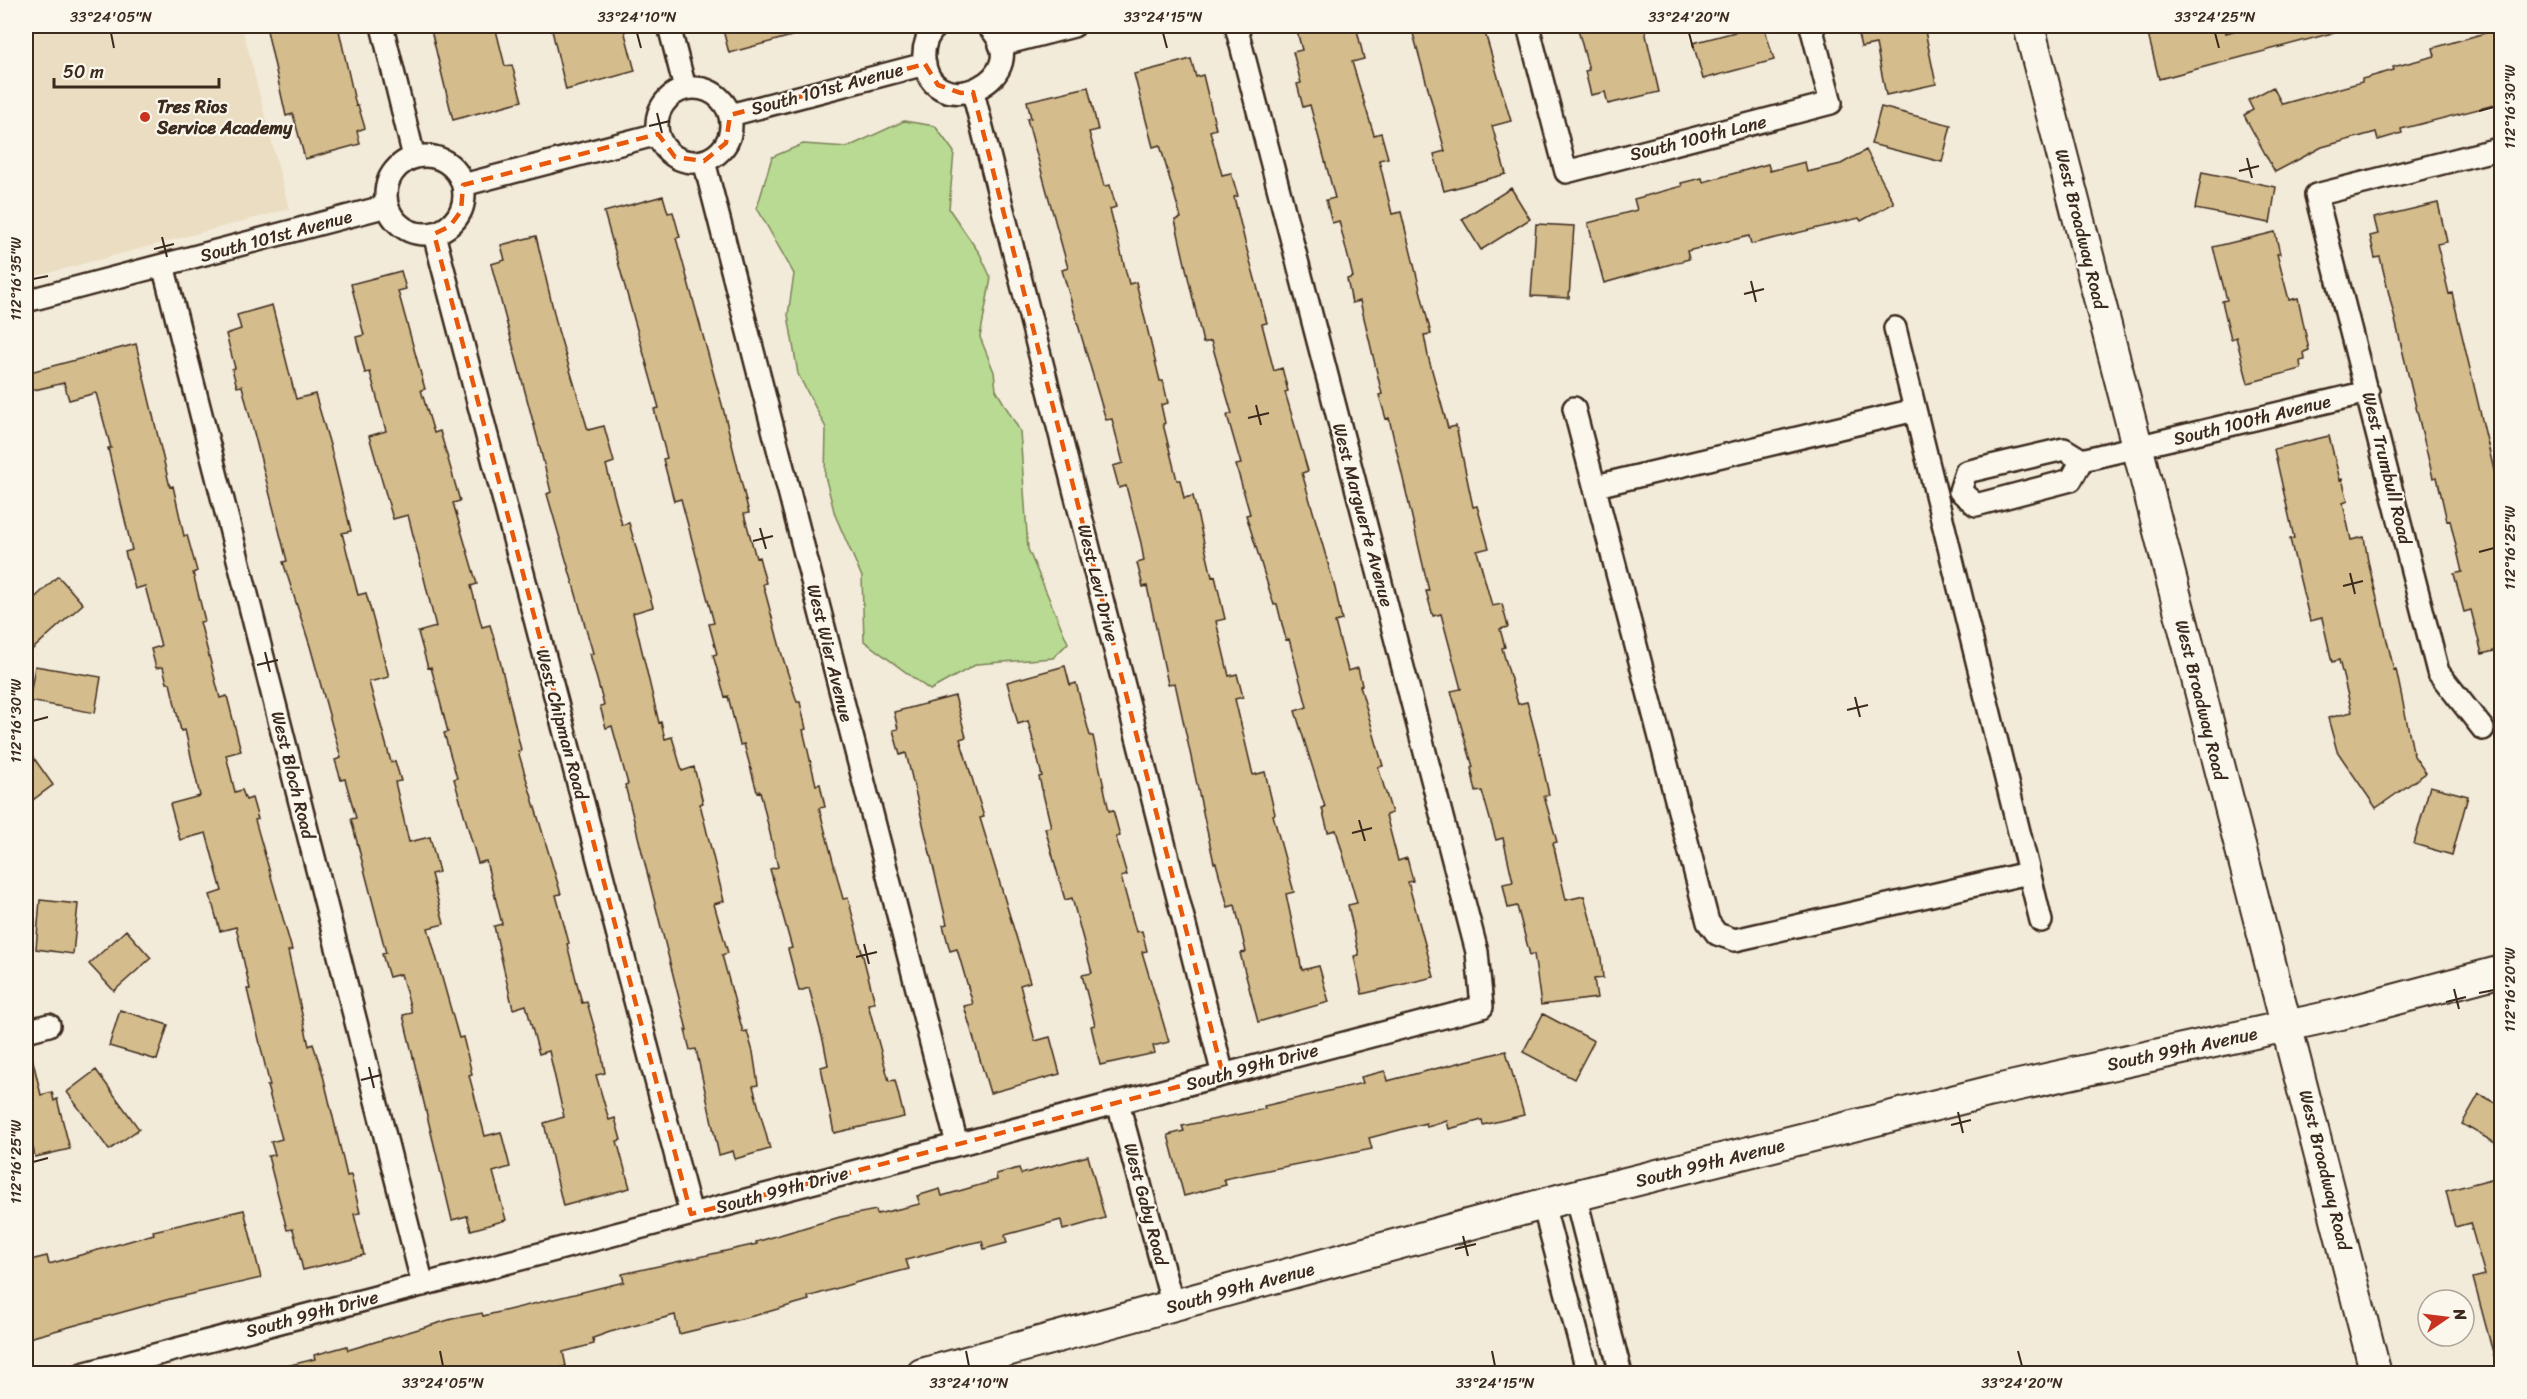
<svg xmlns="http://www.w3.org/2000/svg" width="2527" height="1399" font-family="Sriracha,sans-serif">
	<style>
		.built { fill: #eaddc2 }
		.green { fill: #b9da93; stroke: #7a8258; stroke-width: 1.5 }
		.building { fill: #d5bc8c; stroke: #3b2a1e; stroke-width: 1.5 }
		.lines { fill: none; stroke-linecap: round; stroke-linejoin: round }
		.minor-casing { stroke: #3b2a1e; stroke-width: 26 }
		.secondary-casing { stroke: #3b2a1e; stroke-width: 34 }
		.minor { stroke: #fbf7ec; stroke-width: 21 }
		.secondary { stroke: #fbf7ec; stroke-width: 30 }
		.marked { fill: none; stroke: #e8590c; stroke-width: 4.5; stroke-dasharray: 12 8; stroke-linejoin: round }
		.ticks { fill: none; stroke: #3b2a1e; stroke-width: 2 }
		.poi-dot { fill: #c8321e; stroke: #fbf7ec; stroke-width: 2 }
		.labels { text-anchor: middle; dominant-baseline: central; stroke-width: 4.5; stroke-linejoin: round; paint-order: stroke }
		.street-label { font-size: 18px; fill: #3b2a1e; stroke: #fbf7ec }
		.poi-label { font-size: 18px; font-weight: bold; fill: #3b2a1e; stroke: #fbf7ec; text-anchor: start }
		.neatline { fill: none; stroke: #3b2a1e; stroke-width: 2 }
		.ticks-label { font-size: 15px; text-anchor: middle; fill: #3b2a1e }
	</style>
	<rect width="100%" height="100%" fill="#f3ebd9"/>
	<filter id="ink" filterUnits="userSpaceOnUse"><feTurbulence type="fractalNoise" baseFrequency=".0167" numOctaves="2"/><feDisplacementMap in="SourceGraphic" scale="12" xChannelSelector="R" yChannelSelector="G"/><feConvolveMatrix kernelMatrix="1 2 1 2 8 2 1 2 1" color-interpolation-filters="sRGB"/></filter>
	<g filter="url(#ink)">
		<path class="built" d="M26 26H242L289 209 26 279Z"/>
		<path class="green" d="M904 121 935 126 954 152 949 209 980 254 991 278 980 337 994 372 996 390 1020 431 1028 549 1068 643 1053 658 977 664 930 690 864 641 862 577 835 515 825 476 826 428 798 374 788 315 794 274 757 208 772 157 803 144 848 147Z"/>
		<path class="building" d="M266 26H338L356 106 358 105 365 128 357 131 360 144 305 159 293 114 286 116Z
			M430 26H495L505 66 512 65 522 101 453 120Z
			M551 26H623L635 71 566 90Z
			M722 26H809L810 31 729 53Z
			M1319 26H1356L1364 59 1352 62 1374 135 1381 133 1388 158 1379 160 1392 214 1401 212 1431 334 1424 335 1428 356 1448 428 1456 426 1473 507 1477 506 1489 548 1477 551 1492 606 1502 604 1508 627 1500 629 1505 647 1502 648 1518 704 1527 702 1538 744 1549 795 1544 796 1557 842 1553 843 1566 900 1584 896 1601 958 1603 978 1594 979 1597 998 1541 1005 1534 954 1530 955 1517 906 1508 908 1503 884 1513 882 1503 838 1496 840 1482 791 1476 792 1471 768 1473 767 1451 691 1461 689 1441 614 1433 616 1426 591H1429L1389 418 1386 419 1379 395 1382 394 1360 301 1352 303 1347 279 1353 277 1339 221 1332 223 1326 200 1335 198 1310 105 1303 107 1297 84 1301 83 1293 52 1302 50 1297 31Z
			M1411 26H1483L1511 121 1492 126 1506 174 1444 191 1434 154 1445 151Z
			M1577 26H1644L1659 92 1608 104 1605 92 1591 95 1585 71 1589 70Z
			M1758 26H1764L1774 60 1703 79 1693 43Z
			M1856 26H1924L1936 84 1886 95 1876 44 1861 47Z
			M2146 26H2225L2226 33 2251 26H2340V31L2159 79Z
			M2502 28V103L2401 129 2402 133 2378 140 2376 132 2322 147 2275 172 2244 115 2253 110 2248 100 2273 87 2282 104 2362 82V79L2394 70 2393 67 2435 56 2433 48Z
			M1191 59 1196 77 1203 75 1216 129 1210 131 1222 175 1231 173 1238 196 1234 197 1246 246 1267 323 1262 324 1274 371 1282 368 1288 391 1285 392 1308 471 1302 473 1335 588 1342 620 1335 622 1348 671 1358 668 1362 685 1360 686 1383 766 1378 767 1392 813 1386 815 1398 861 1407 858 1413 881 1408 882 1434 977 1362 994 1354 956 1359 955 1348 905 1357 903 1336 830 1328 832 1322 808 1325 807 1295 711 1307 707 1289 639 1286 640 1277 604 1274 605 1246 515 1250 514 1236 465 1241 464 1227 415 1232 414 1211 341 1203 343 1175 220 1181 218 1160 145 1153 147 1134 74Z
			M1088 87 1098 130 1089 132 1104 186 1110 185 1116 207 1110 209 1129 284 1136 282 1160 381H1163L1168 403 1161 405 1165 423 1163 424 1177 480H1180L1184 498 1193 496 1212 577 1215 576 1225 619 1216 621 1229 676 1237 674 1243 697 1235 699 1253 775 1265 772 1275 814 1273 815 1294 892 1286 894 1302 970 1319 966 1329 1002 1258 1022 1240 953 1246 952 1235 905 1228 907 1216 863H1214L1175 683 1168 684 1147 586 1143 587 1137 563 1144 561 1141 543 1126 486 1119 488 1113 466 1123 463 1112 419 1106 420 1069 294 1062 270 1068 268 1027 119 1031 118 1027 101Z
			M1881 107 1951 125 1942 162 1871 144Z
			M1866 150 1894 203 1861 221 1859 218 1751 244 1749 236 1687 251 1689 259 1604 283 1588 223 1637 210 1634 199 1682 186 1681 183 1702 178 1703 182 1768 164 1770 171 1805 162 1807 172 1841 164Z
			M2202 172 2276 187 2270 223 2195 209Z
			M1511 188 1530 219 1481 250 1462 219Z
			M663 196 668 213 673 212 680 237 676 238 723 408 749 513 744 514 756 558 759 557 766 583 763 584 782 655 797 702H800L806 729 803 730 816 785 820 784 825 807 819 808 843 899 848 898 875 1003 868 1004 889 1081 895 1080 904 1117 834 1133 821 1067 828 1065 824 1044 809 988 799 991 788 949 792 948 770 869 778 867 760 791 757 792 744 744 740 745 728 696 725 697 713 655 717 654 709 624 714 623 681 499 674 501 663 459 667 458 654 409 659 408 604 212Z
			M2438 203 2447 242 2437 244 2449 294 2452 293 2502 504V649L2482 654 2471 610 2464 612 2454 574 2462 572 2450 520 2447 521 2437 477 2433 478 2380 257 2375 258 2370 236 2378 234 2374 218Z
			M1536 224 1574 226 1569 298 1531 296Z
			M2275 232 2280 254H2277L2289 300 2298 298 2309 350 2304 352 2305 360 2300 361 2301 369 2248 383 2236 337 2231 339 2222 301 2227 300 2213 247Z
			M536 236 558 330 588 430 604 426 614 462 606 465 622 525 629 523 653 607 633 613 659 723 661 722 665 739 672 737 682 771 694 767 703 803 700 804 724 901 714 904 728 953 722 955 743 1032 747 1031 753 1052 758 1085 753 1086 770 1149 735 1159 733 1151 719 1155 696 1049 690 1050 685 1030H687L625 785 628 784 612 726 606 728 600 706 604 705 590 654 593 653 547 494 551 492 539 444 491 264 505 260 501 245Z
			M401 271 406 289 398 291 425 389 421 390 434 433 440 431 460 501 453 503 477 584 471 586 482 627 490 625 497 648 521 750 518 751 561 894 556 895 569 943 567 944 582 1003 587 1002 601 1051 605 1073 596 1075 609 1120 615 1118 621 1140 617 1141 630 1188 563 1206 544 1123 564 1117 549 1051 539 1054 526 1005 513 1009 494 926 502 924 486 861 478 863 454 779 457 778 444 733 448 732 431 667 428 668 418 632 436 627 423 574 408 515 393 519 369 436 386 431 370 372 365 373 356 337 364 335 351 284Z
			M272 305 296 399 315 394 330 445 351 531 342 533 358 595 366 593 389 677 369 682 391 762 395 761 401 781 395 782 409 842 430 837 439 872 431 874 444 924 428 928 459 1038 463 1037 472 1074 469 1075 485 1136 501 1132 510 1167 493 1172 506 1220 471 1230 467 1216 452 1220 403 1015 412 1013 401 974 389 977 382 954 386 953 351 819 356 818 345 779 341 780 335 760 341 758 310 646 283 562 287 561 242 386 237 387 232 369 235 368 226 334 241 329 237 315Z
			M136 344 170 487 173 486 184 536 187 535 197 571 193 573 205 621 200 622 220 698 227 696 241 751 226 755 235 792 242 790 246 800 252 798 258 819 255 820 292 950 288 951 309 1046 313 1044 322 1071 347 1176 351 1175 360 1213 354 1214 364 1255 303 1270 293 1229 287 1230 268 1156 275 1155 271 1142 282 1139 267 1086H270L247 989H250L236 927 220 931 210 895 222 891 206 833 180 840 170 804 200 796 185 730 181 731 170 683H167L163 667 156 668 151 649 161 646 145 586 135 589 125 552 132 550 108 448H111L96 393 69 400 64 383 26 392V373Z
			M2329 436 2340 480 2342 479 2348 501 2343 503 2351 540 2364 537 2368 561 2394 670 2396 669 2414 756 2426 773 2376 808 2337 751 2328 718 2352 712 2339 660 2332 662 2322 618 2310 621 2290 539 2294 538 2274 449Z
			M58 576 83 604 26 655V606Z
			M35 666 101 677 95 713 29 701Z
			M1065 666 1070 685 1076 683 1090 736H1093L1109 811 1113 810 1120 836 1116 837 1127 875 1121 877 1136 932 1142 931 1147 951 1142 952 1169 1042 1153 1046 1155 1053 1100 1065 1091 1026 1095 1025 1082 975 1092 973 1072 898 1065 900 1045 828 1051 827 1039 777 1042 776 1028 721 1018 724 1007 682Z
			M955 696 966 737 960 739 984 817 980 818 1030 982 1020 985 1035 1041 1050 1037 1060 1074 990 1093 964 1006 973 1004 957 949 950 951 943 925 947 924 906 753 900 755 893 730 898 729 894 712Z
			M26 747 53 785 26 805Z
			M2430 786 2468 796 2452 855 2414 844Z
			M40 900 78 904 73 954 36 949Z
			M126 930 151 958 114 991 89 964Z
			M120 1010 168 1025 157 1060 109 1046Z
			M1543 1014 1594 1041 1574 1079 1523 1052Z
			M1506 1051 1524 1115 1483 1125 1482 1120 1449 1129 1447 1121 1427 1127 1426 1123 1369 1138 1372 1149 1224 1179 1226 1185 1184 1196 1168 1135 1184 1131 1182 1126 1265 1109 1264 1106 1363 1083 1361 1077 1385 1071 1387 1081Z
			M32 1057 41 1095 52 1092 54 1101 57 1099 70 1149 35 1157 26 1116V1058Z
			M96 1070 139 1129 109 1150 67 1092Z
			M2479 1094 2502 1106V1147L2462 1124Z
			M1088 1156 1105 1218 1063 1230 1061 1220 1005 1235 1007 1243 984 1249 982 1241 963 1245 906 1260 909 1269 858 1282 808 1297 809 1300 757 1315 679 1334 675 1315 610 1332 593 1338 594 1344 563 1352 566 1366 537 1374H283L282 1367 315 1359 314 1355 347 1346 348 1350 452 1319 482 1313 483 1316 624 1282 622 1274 757 1244 756 1242 840 1217 876 1210 877 1214 920 1204 917 1196 940 1189 942 1196 997 1180 996 1174 1019 1168 1021 1174Z
			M2502 1176V1359L2495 1360 2473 1278 2485 1275 2470 1223 2455 1227 2446 1191Z
			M244 1210 261 1278 170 1299 29 1338 26 1324V1261L47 1256 49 1264 154 1234 153 1231Z"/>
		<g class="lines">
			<g class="minor-casing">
				<path id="minor" d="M382 26 414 157
					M669 26 685 88
					M937 26C927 34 923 47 924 59 931 128 1041 77 988 26
					M1528 26 1566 172 1831 103 1811 26
					M1000 45 1074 26
					M657 125a37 37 0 1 1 74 0a37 37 0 1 1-74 0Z
					M973 92 1223 1075
					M730 115 925 64
					M386 195a39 39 0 1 1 78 0a39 39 0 1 1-78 0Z
					M704 161 957 1144
					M463 185 658 134
					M434 234 691 1214
					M163 265 423 1285
					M26 301 387 206
					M1895 328 2041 921
					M1574 408 1708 922 1717 934 1735 940 2028 873
					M2082 460 2071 480 1976 505 1960 491 1966 472 2064 449 2082 460 2368 392
					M1596 486 1915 410
					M2483 729 2438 672 2316 195 2502 148
					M26 1031 49 1025
					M1118 1103 1173 1306
					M1575 1195 1621 1374
					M1543 1204 1588 1374
					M82 1374 1482 1007 1477 952 1236 26"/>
			</g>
			<g class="secondary-casing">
				<path id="secondary" d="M2029 26C2141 476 2261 924 2376 1374
					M922 1374 1562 1199 1992 1091 2341 1014 2502 971"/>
			</g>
			<use href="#minor" class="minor"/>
			<use href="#secondary" class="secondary"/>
		</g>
	</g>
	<path class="marked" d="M925 64 938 85 961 93 973 92 1223 1075 691 1214 434 234 450 226 461 211 463 185 658 134 675 157 704 161 726 143 730 115Z"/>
	<path class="ticks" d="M111 33 114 48M637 33 641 48M1163 33 1167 48M1689 33 1693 48M2215 33 2219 48M2479 111 2494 107M657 113 662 133M649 126 670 121M2247 158 2252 178M2239 171 2259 166M162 237 167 257M154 249 174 244M33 279 48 276M1751 281 1756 302M1744 294 1764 289M1256 405 1261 425M1248 418 1269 413M760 528 766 549M753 541 773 536M2479 552 2494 548M2350 573 2355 594M2343 586 2363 581M265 652 270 672M257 665 278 660M1855 697 1860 717M1847 710 1868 705M33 721 48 717M1359 820 1365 841M1352 833 1372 828M864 944 869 964M856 957 877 952M2454 989 2459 1009M2479 993 2494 990M2446 1002 2466 997M369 1067 374 1088M361 1080 381 1075M1958 1112 1963 1133M1951 1125 1971 1120M33 1162 48 1158M1463 1236 1468 1256M1455 1249 1476 1244M440 1351 443 1366M966 1351 969 1366M1492 1351 1495 1366M2018 1351 2022 1366"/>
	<circle class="poi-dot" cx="145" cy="117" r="6"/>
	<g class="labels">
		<g class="street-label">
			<text transform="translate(827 89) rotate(-15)">South 101st Avenue</text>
			<text transform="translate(1698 138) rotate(-14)">South 100th Lane</text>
			<text transform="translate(2081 229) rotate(76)">West Broadway Road</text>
			<text transform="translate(276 236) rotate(-15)">South 101st Avenue</text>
			<text transform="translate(2252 420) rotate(-14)">South 100th Avenue</text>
			<text transform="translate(2387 468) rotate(76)">West Trumbull Road</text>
			<text transform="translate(1363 515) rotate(75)">West Marguerte Avenue</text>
			<text transform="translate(1098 583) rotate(76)">West Levi Drive</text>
			<text transform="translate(830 653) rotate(76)">West Wier Avenue</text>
			<text transform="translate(2201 700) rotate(76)">West Broadway Road</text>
			<text transform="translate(562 724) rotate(75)">West Chipman Road</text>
			<text transform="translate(293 775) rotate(76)">West Bloch Road</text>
			<text transform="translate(2182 1049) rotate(-12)">South 99th Avenue</text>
			<text transform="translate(1252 1067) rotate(-15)">South 99th Drive</text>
			<text transform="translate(1710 1163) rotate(-14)">South 99th Avenue</text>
			<text transform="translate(2325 1170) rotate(76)">West Broadway Road</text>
			<text transform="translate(782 1190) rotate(-15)">South 99th Drive</text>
			<text transform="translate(1146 1204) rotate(75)">West Gaby Road</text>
			<text transform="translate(1240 1288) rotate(-15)">South 99th Avenue</text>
			<text transform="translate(312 1314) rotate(-15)">South 99th Drive</text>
		</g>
		<g class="poi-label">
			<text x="157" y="107">Tres Rios<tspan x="157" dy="21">Service Academy</tspan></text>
		</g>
	</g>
	<rect width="2527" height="1399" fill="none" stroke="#fbf7ec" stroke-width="66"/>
	<g transform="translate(2446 1318) rotate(76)"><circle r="28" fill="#fbf7ec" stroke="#aea59a" stroke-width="1.5"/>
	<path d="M0-4.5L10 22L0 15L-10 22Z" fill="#c8321e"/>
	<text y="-9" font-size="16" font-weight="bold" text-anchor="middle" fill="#3b2a1e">N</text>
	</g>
	<path d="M54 78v9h165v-9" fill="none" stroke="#3b2a1e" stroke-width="3"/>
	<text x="63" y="78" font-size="18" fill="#3b2a1e" stroke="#fbf7ec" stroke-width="4.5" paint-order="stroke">50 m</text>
	<rect x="33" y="33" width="2461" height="1333" class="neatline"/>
	<g class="ticks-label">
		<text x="111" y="22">33°24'05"N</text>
		<text x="637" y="22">33°24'10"N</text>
		<text x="1163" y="22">33°24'15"N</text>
		<text x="1689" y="22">33°24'20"N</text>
		<text x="2215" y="22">33°24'25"N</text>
		<text transform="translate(2510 107) rotate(-90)" y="5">112°16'30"W</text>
		<text transform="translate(16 279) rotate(-90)" y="5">112°16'35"W</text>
		<text transform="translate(2510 548) rotate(-90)" y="5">112°16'25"W</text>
		<text transform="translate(16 721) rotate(-90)" y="5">112°16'30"W</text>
		<text transform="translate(2510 990) rotate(-90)" y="5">112°16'20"W</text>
		<text transform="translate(16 1162) rotate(-90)" y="5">112°16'25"W</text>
		<text x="443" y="1388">33°24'05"N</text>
		<text x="969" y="1388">33°24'10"N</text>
		<text x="1495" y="1388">33°24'15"N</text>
		<text x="2022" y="1388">33°24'20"N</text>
	</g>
</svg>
